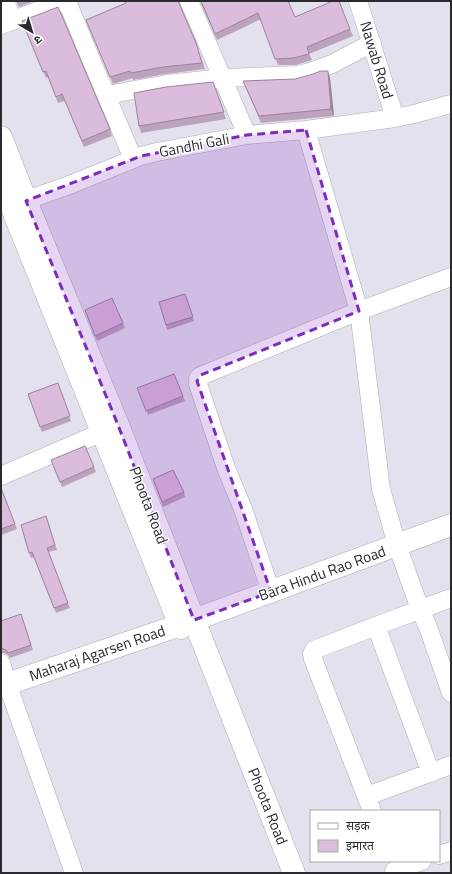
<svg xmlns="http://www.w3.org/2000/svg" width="452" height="874" font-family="'Titillium Web','Noto Sans Devanagari',sans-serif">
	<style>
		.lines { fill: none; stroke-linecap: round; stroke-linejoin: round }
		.minor-casing { stroke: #aeabb8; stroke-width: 19 }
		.tertiary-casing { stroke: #aeabb8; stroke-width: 23 }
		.minor { stroke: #fff; stroke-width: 18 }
		.tertiary { stroke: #fff; stroke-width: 22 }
		.wall { fill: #bda2bd }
		.shaded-wall { fill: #9a849a }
		.building { fill: #dcbcdc; stroke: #9a849a }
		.marked { fill: #7b2cbf; fill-opacity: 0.2; stroke: #7b2cbf; stroke-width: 3; stroke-dasharray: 8 5; stroke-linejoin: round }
		.labels { text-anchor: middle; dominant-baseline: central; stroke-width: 3; stroke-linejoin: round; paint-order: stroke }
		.street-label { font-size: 15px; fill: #2a292e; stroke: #fff }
	</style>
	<rect width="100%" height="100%" fill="#e4e1ee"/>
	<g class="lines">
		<g class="minor-casing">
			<path id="minor" d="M5 1 13 21
				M67 1C88 54 111 106 133 159
				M189 1 247 135
				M358 1 395 118
				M1 25 63 1
				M107 96 118 93 167 84 223 78 297 75 310 72 332 64 372 43
				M306 130 359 311 381 489 397 545 420 609 428 627 451 693
				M13 205 72 184 141 156 157 152 247 135 306 130 395 118 414 114 451 104
				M1 476 114 427
				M271 592 243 509 226 468 198 384C197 380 198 376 203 375L359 311 451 277
				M376 626 431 773
				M1 663 7 683 74 873
				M367 796 451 765
				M372 811 313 659 312 654 314 650 376 626 451 598
				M439 855 451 851
				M394 871 422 861"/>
		</g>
		<g class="tertiary-casing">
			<path id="tertiary" d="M1 137 26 201 118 425 194 620 294 873
				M1 181 181 628
				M1 686 180 625 451 525"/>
		</g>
		<use href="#minor" class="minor"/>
		<use href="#tertiary" class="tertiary"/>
	</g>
	<path class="wall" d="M16 1H34L19 7Z
		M125 1H179V3L196 43 205 69 165 74 133 80V78L113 84 86 20 126 3Z
		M200 1H288L295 17 350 29 353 36 309 54 312 60 296 65H278L261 19 217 40Z
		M22 21 110 129 112 136 84 147 65 101 58 103 48 77 46 78Z
		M330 78 334 116 261 123 243 81Z
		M213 82 226 119 141 133 139 126Z
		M185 294 194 321 167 330 166 325Z
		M85 310 123 323 125 328 97 341Z
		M174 374 185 401 148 415 137 388Z
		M58 383 71 421 42 432 28 394Z
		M51 460 94 467 96 472 62 487Z
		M153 479 184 492 185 497 163 507Z
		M1 488 17 529 1 535Z
		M46 516 57 550 48 552 70 608 56 613 34 557 31 558 29 553Z
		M21 614 33 650 10 658 8 655 4 653H1V621Z"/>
	<path class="shaded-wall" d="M328 71 330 78 334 116 331 109Z"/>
	<path class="building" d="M125 1H178L196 43 202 63 163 67 131 73 130 71 110 77 86 20 126 3Z
		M201 1H288L295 17 333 1H339L350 29 307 47 309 54 293 58 275 59 258 13 215 34Z
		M58 7 110 129 82 141 62 94 56 97 46 71 43 72 22 21Z
		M321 71H328L331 109 259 116 243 81 295 79 310 75Z
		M213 82 224 112 139 126 134 93 166 87Z
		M185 294 193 317 166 325 159 302Z
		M112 298 123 323 95 336 85 310Z
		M174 374 183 396 146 411 137 388Z
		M58 383 70 416 40 427 28 394Z
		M85 446 94 467 60 482 51 460Z
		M173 470 184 492 162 502 153 479Z
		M1 488 15 524 1 529Z
		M46 516 55 545 47 548 68 603 54 608 32 552 29 553 21 525Z
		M21 614 31 645 8 653 6 650 1 648V621Z"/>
	<path class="marked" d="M306 130 359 311 201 375 197 381 271 592 194 620 118 425 26 201 141 156 247 135Z"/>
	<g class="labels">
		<g class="street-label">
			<text transform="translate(377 60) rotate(73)">Nawab Road</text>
			<text transform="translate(194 145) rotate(-11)">Gandhi Gali</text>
			<text transform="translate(149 505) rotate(69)">Phoota Road</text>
			<text transform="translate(322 573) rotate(-20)">Bara Hindu Rao Road</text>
			<text transform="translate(97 653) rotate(-19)">Maharaj Agarsen Road</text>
			<text transform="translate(268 806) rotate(68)">Phoota Road</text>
		</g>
	</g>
	<rect width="452" height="874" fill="none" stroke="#2a292e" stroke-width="4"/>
	<rect x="310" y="810" width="130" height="52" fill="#ffffff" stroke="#aaa9ab"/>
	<rect x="318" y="823" width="20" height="6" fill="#ffffff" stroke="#aaa9ab"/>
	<text x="346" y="830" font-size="12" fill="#2a292e">सड़क</text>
	<rect x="318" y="840" width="20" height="12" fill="#dcbcdc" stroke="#aaa9ab"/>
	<text x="346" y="850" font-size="12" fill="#2a292e">इमारत</text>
	<g transform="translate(32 32) rotate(142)" stroke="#ffffff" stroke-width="3" paint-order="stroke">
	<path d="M0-3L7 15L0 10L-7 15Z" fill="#2a292e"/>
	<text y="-6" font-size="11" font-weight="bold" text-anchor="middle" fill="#2a292e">उ</text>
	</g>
</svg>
